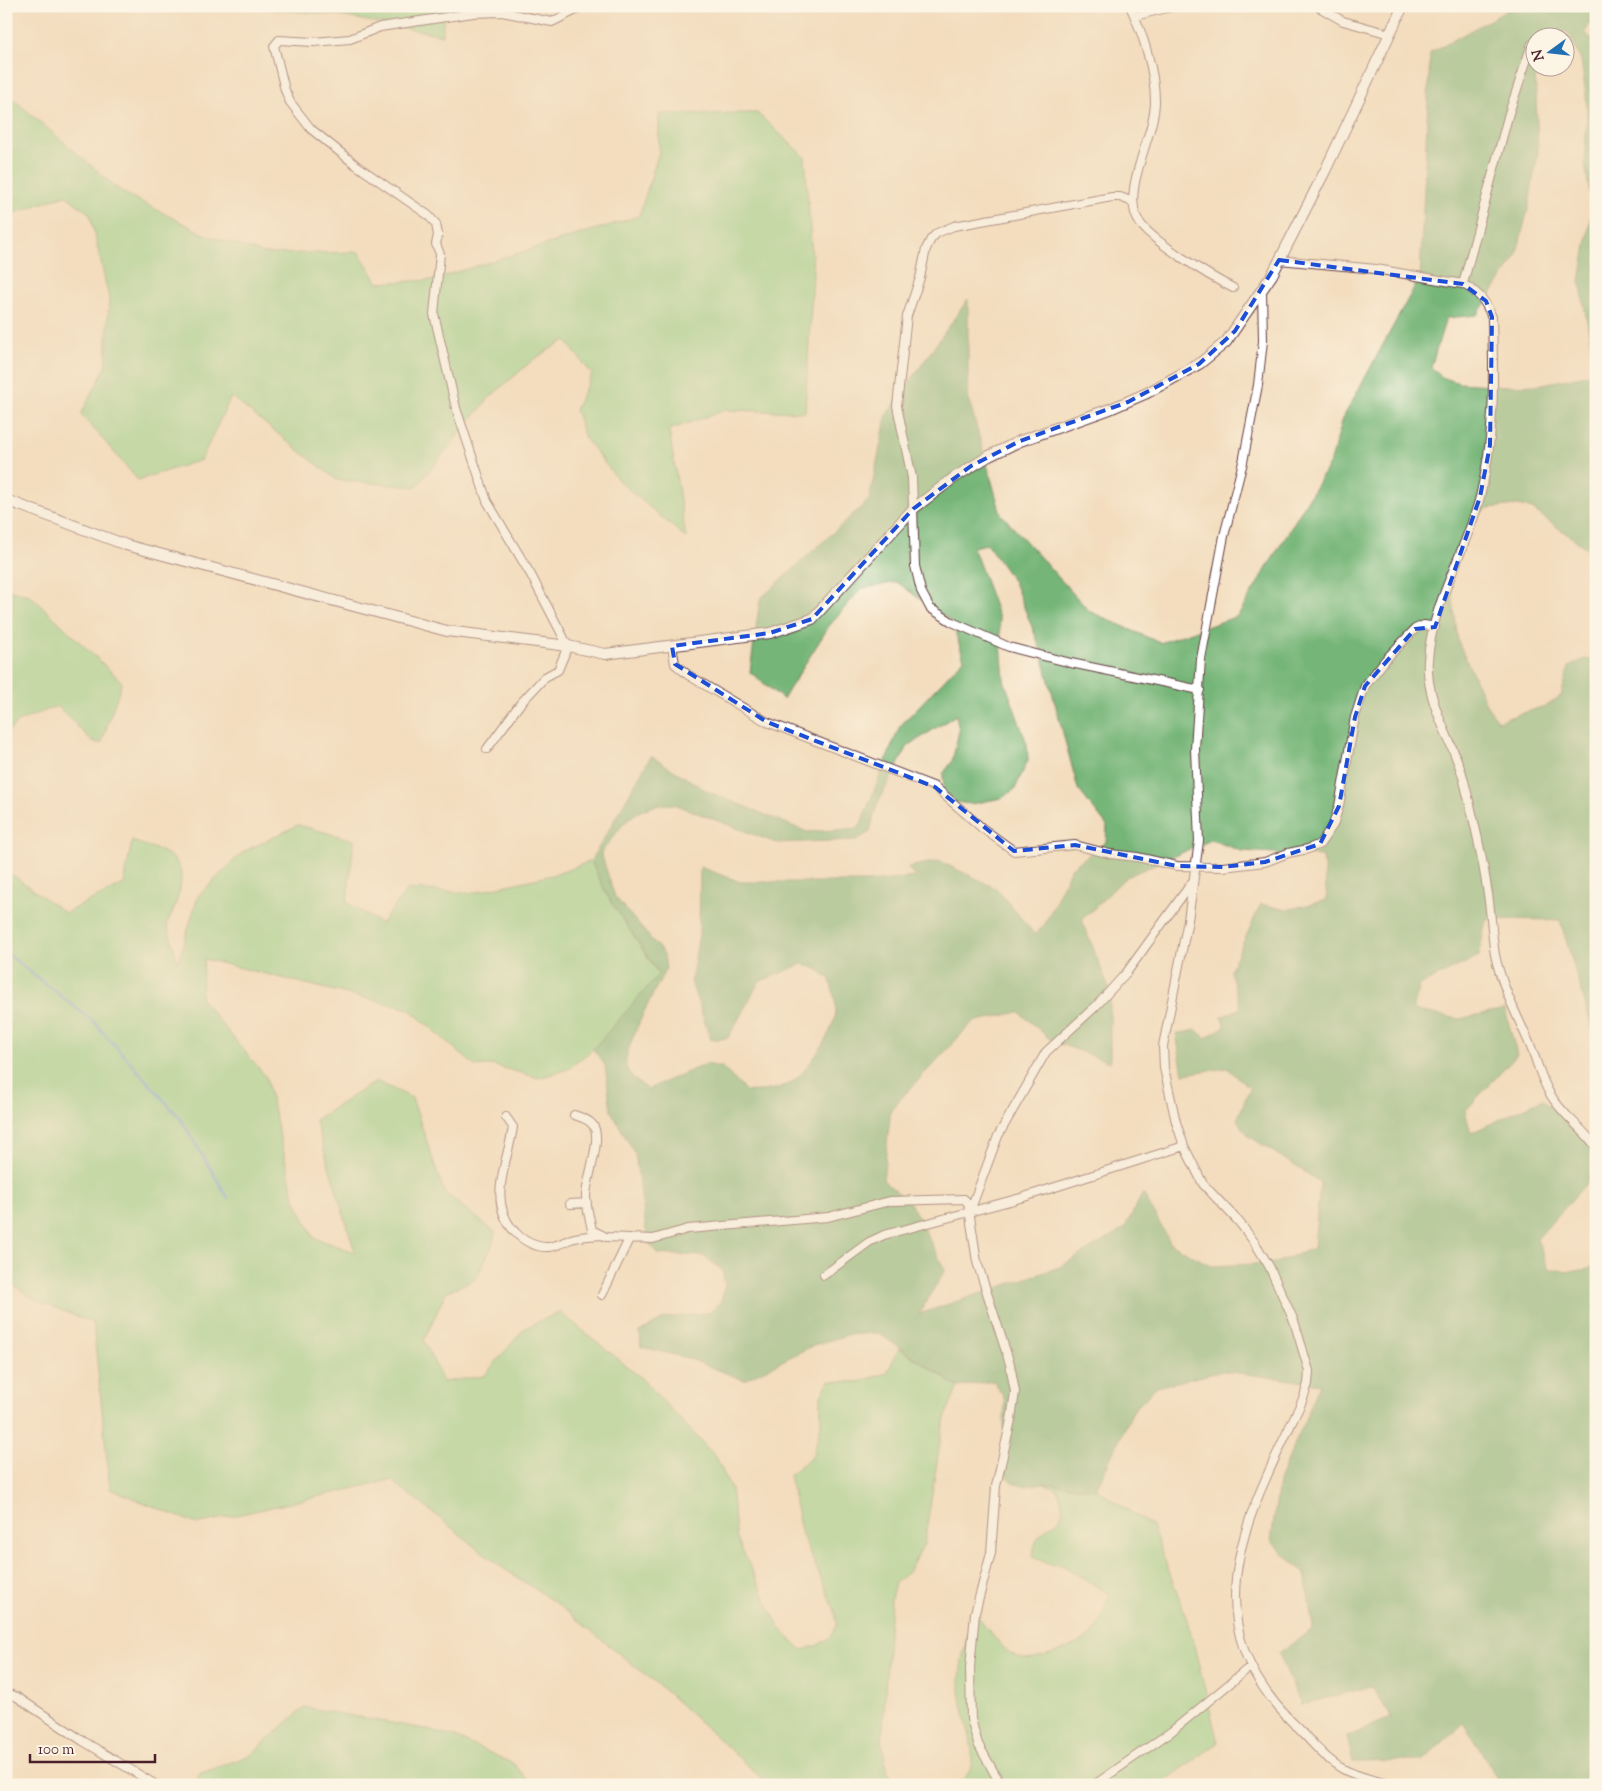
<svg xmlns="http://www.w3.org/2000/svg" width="1602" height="1791" font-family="'Sorts Mill Goudy',serif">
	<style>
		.green { fill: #90d38b; stroke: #6d795b }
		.forest { fill: #74b577; stroke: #5f6a51; fill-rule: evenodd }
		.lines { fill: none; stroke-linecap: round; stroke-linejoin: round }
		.stream { stroke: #6f9fd9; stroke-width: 2.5 }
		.street-casing { stroke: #633c41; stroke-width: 10 }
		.secondary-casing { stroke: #633c41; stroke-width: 12 }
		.street { stroke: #fff; stroke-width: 8 }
		.secondary { stroke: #fff; stroke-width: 10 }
		.marked { fill: none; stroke: #1d4ed8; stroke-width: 4; stroke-dasharray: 10 6; stroke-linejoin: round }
	</style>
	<rect width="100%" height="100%" fill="#fcf5e5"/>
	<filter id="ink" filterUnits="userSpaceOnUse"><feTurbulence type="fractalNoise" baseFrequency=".02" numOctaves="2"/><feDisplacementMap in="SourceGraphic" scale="10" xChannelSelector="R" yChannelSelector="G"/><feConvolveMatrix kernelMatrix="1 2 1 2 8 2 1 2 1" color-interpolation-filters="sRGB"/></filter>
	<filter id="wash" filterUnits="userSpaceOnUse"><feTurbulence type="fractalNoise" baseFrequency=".0096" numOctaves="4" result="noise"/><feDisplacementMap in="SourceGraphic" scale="20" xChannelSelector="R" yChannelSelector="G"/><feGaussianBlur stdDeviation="1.12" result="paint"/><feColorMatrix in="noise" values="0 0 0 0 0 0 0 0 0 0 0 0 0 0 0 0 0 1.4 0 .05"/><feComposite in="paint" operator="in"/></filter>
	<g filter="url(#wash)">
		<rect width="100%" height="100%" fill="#f3ddbe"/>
		<path class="green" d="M231 6H445L442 35 336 15Z
			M6 93 122 192 206 235 266 254 359 252 378 283 431 280 639 216 659 152V114L757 113 805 157 813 272 805 412 726 410 669 430 686 538 619 481 585 438 575 410 592 374 565 340 534 359 489 398 416 487 337 480 231 397 201 460 138 480 81 414 106 366 109 298 90 214 65 195 6 216Z
			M6 590 30 595 122 682 101 744 92 741 57 706 17 722 6 735Z
			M298 825 354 840 347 902 381 924 408 889 472 893 557 874 591 861 608 897 659 975 593 1049 568 1069 539 1078 492 1065 476 1067 409 1009 204 959 201 999 266 1077 294 1197 314 1238 355 1252 315 1120 376 1081 412 1098 444 1192 495 1232 492 1246 476 1279 446 1292 424 1340 443 1382 484 1376 525 1328 560 1312 639 1376 716 1457 731 1489 737 1539 779 1627 802 1650 818 1645 830 1638 837 1625 835 1611 802 1535 789 1475 813 1456 821 1425V1395L829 1381 859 1382 887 1373 899 1348 958 1387 947 1412 942 1430 924 1544 908 1572 895 1583 891 1598 882 1743 888 1774 897 1785H769L661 1687 556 1603 503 1568 391 1480 197 1524 110 1489 93 1323 35 1300 6 1280V875L14 876 65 913 124 884 132 841C143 845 158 849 169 855 193 870 175 906 167 924L178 963 198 896 243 852Z
			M1043 1483 1096 1489 1152 1526 1189 1625 1218 1743 1159 1785H953C965 1781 971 1771 972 1759 973 1737 962 1713 960 1691 959 1663 966 1639 975 1613 987 1627 1000 1649 1017 1657 1032 1664 1081 1645 1092 1634 1099 1627 1105 1605 1110 1595L1062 1565 1047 1564 1033 1556C1034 1551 1034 1544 1037 1540 1049 1518 1073 1527 1057 1489Z
			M304 1707 424 1729 455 1737 514 1764 532 1785H195L199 1774 251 1755Z"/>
		<path class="forest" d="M1515 6H1596V19H1593L1585 32 1596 44V555L1532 509 1518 505 1488 508 1475 517 1450 577 1458 641 1487 706 1498 721 1548 705 1561 696 1569 667 1584 659 1596 660V1041L1560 920 1486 919 1479 956 1420 985 1413 1010 1459 1019 1505 1009 1517 1055 1465 1111 1471 1133 1543 1099 1569 1126 1588 1142 1596 1152V1182L1590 1179 1537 1239 1549 1270 1584 1271 1596 1263V1785H1502L1463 1723 1423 1761 1353 1762 1347 1737 1391 1717 1372 1686 1301 1705 1279 1653 1313 1629 1305 1574 1271 1541 1279 1481 1320 1384 1223 1371 1156 1387 1133 1411 1096 1489 1043 1483 1027 1486 1012 1482 1002 1471 1005 1400 994 1381 958 1387 878 1333 847 1335 814 1345 744 1380 687 1358 641 1347 640 1332 665 1318 710 1312 721 1301 725 1286 722 1270 704 1256 658 1254 648 1243 635 1154 611 1111 605 1065 593 1049 659 974 608 897 591 861 651 756 707 791 807 832 859 828 900 726 964 659 952 622 897 582 861 589 829 626 783 699 750 672 760 599 869 500 887 414 968 299V397L1001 514 1089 611 1160 643 1238 616 1331 461 1343 418 1420 277 1430 53ZM1554 31 1568 32 1581 60 1587 104 1585 164 1592 208 1580 281 1596 373 1538 385 1508 386 1459 383 1442 377 1431 367 1446 318 1477 315 1516 257 1529 205 1538 151 1534 38 1546 37ZM987 544 1014 582 1040 647 1078 789 1107 826 1106 842 1071 868 1045 924 1035 935 996 888 939 861 908 867 915 877 870 882H741L700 867 699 934 691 982 711 1040 728 1038 759 982 802 964 817 969 830 979C832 989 836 1001 836 1010 836 1029 807 1072 792 1082 779 1090 761 1092 746 1091L722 1067 706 1064 648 1089C639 1083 629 1077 626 1066 623 1049 657 987 666 968L664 954 615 897 601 853C624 823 632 805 674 804L776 843 857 840 870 832 877 804 908 746 956 715 959 731 952 762 943 774 944 791 955 802 971 804 1002 798 1015 789 1028 760 1027 744 1004 680 999 618 973 547ZM1211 840 1242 851 1323 856 1327 900 1287 910 1261 904 1230 971 1241 1008 1221 1017 1225 1026 1206 1038 1196 1030 1176 1034 1183 1074 1227 1068 1250 1088 1237 1120 1249 1136 1320 1182 1314 1248 1275 1263 1212 1266 1171 1244 1143 1193 1124 1229 1060 1267 919 1314 945 1270 911 1204 883 1180 891 1109 973 1022 1019 1012 1052 1041 1110 1062V991L1082 920 1126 877Z"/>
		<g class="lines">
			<path class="stream" d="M6 953 94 1022 180 1118 228 1198"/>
		</g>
	</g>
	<g filter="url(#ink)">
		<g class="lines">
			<g class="street-casing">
				<path id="street" d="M1130 6C1143 34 1155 71 1155 101 1155 136 1121 189 1138 220 1148 239 1211 277 1233 288
					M1317 6 1343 21 1390 34
					M1135 16 1175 6
					M1133 202 1120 197H1112L954 226 937 233 931 239 926 249 920 278 907 316 897 406 912 478 915 566 921 591 930 608 952 622 1009 647 1071 663 1200 690
					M1279 260 1376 269 1463 284C1479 293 1485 300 1492 317 1494 377 1495 438 1480 497 1466 552 1432 602 1428 660 1425 702 1452 739 1463 777 1473 815 1482 855 1488 894 1491 914 1492 935 1495 955 1502 987 1517 1015 1530 1045 1537 1061 1541 1079 1550 1094 1562 1115 1582 1127 1596 1147
					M1463 284 1509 113 1532 44
					M1262 290 1263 341 1258 385 1243 462 1224 536 1201 659 1195 749 1199 841 1188 920 1163 1046 1164 1068 1176 1122 1184 1146 1203 1184 1239 1222 1255 1243 1269 1266 1294 1321 1309 1371 1308 1384 1303 1399C1250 1512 1186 1617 1293 1723 1309 1738 1323 1758 1343 1769 1357 1777 1375 1780 1390 1785
					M672 646 675 664 688 675 767 722 935 787 982 828 1014 851 1075 845 1110 854 1137 857 1177 866 1223 867 1265 862 1288 853 1308 849 1320 844 1333 825 1339 806 1355 717 1365 686 1386 659 1415 629 1424 625 1435 627
					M487 749 520 704 545 677 558 670 568 646 531 575 487 501 456 408 434 314 440 254 436 244 438 235 436 224 428 215 356 165 311 129 290 102 285 90 274 46 279 40 313 42 350 39 380 27 473 13 502 12 552 22 584 6
					M574 1115C580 1117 588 1119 592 1124 604 1136 586 1179 586 1196 586 1207 590 1219 592 1230L606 1237 653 1239 688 1229 828 1217 890 1201 964 1199 968 1203 977 1262 1010 1364 1015 1392 1011 1420 996 1486 991 1553 975 1613 970 1668 971 1719 978 1744 1001 1785
					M506 1117 513 1127C508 1163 486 1201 515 1232 523 1241 537 1248 549 1247 557 1246 564 1242 571 1239 581 1236 591 1236 602 1235
					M570 1204 587 1203
					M970 1211 998 1136 1046 1052 1096 1006 1127 972 1193 881
					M824 1275 869 1242 884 1235 1024 1197 1184 1146
					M602 1295 629 1239
					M6 1693 17 1697 83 1741 156 1785
					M1094 1785 1172 1731 1251 1666"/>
			</g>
			<g class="secondary-casing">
				<path id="secondary" d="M6 500 126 545 447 631 568 646 605 654 770 633 812 619 913 509 955 477 989 456 1020 441 1110 409 1147 393 1199 364 1226 342 1272 275 1325 171 1403 6"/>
			</g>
			<use href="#street" class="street"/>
			<use href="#secondary" class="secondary"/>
		</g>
	</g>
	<path d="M0 0H1602V1791H0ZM1279 260 1463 284 1486 301 1492 317 1490 445 1480 497 1435 627 1415 629 1365 686 1355 717 1339 806 1320 844 1265 862 1223 867 1177 866 1075 845 1014 851 935 787 767 722 675 664 672 646 770 633 812 619 913 509 971 466 1020 441 1128 402 1199 364 1235 331Z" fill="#f3ddbe" fill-opacity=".55" fill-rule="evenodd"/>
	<path class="marked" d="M1279 260 1463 284 1486 301 1492 317 1490 445 1480 497 1435 627 1415 629 1365 686 1355 717 1339 806 1320 844 1265 862 1223 867 1177 866 1075 845 1014 851 935 787 767 722 675 664 672 646 770 633 812 619 913 509 971 466 1020 441 1128 402 1199 364 1235 331Z"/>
	<rect width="1602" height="1791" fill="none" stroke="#fcf5e5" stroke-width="25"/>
	<g transform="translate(1550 52) rotate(255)"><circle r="24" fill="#fcf5e5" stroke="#b59f9b"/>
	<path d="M0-4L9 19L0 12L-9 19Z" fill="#1f6fb2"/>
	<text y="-8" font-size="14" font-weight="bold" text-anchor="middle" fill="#4a1f2b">N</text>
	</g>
	<path d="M30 1754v8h125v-8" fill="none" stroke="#4a1f2b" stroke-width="2.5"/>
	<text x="38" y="1754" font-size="15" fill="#4a1f2b" stroke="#fcf5e5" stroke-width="4" paint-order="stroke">100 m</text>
</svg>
